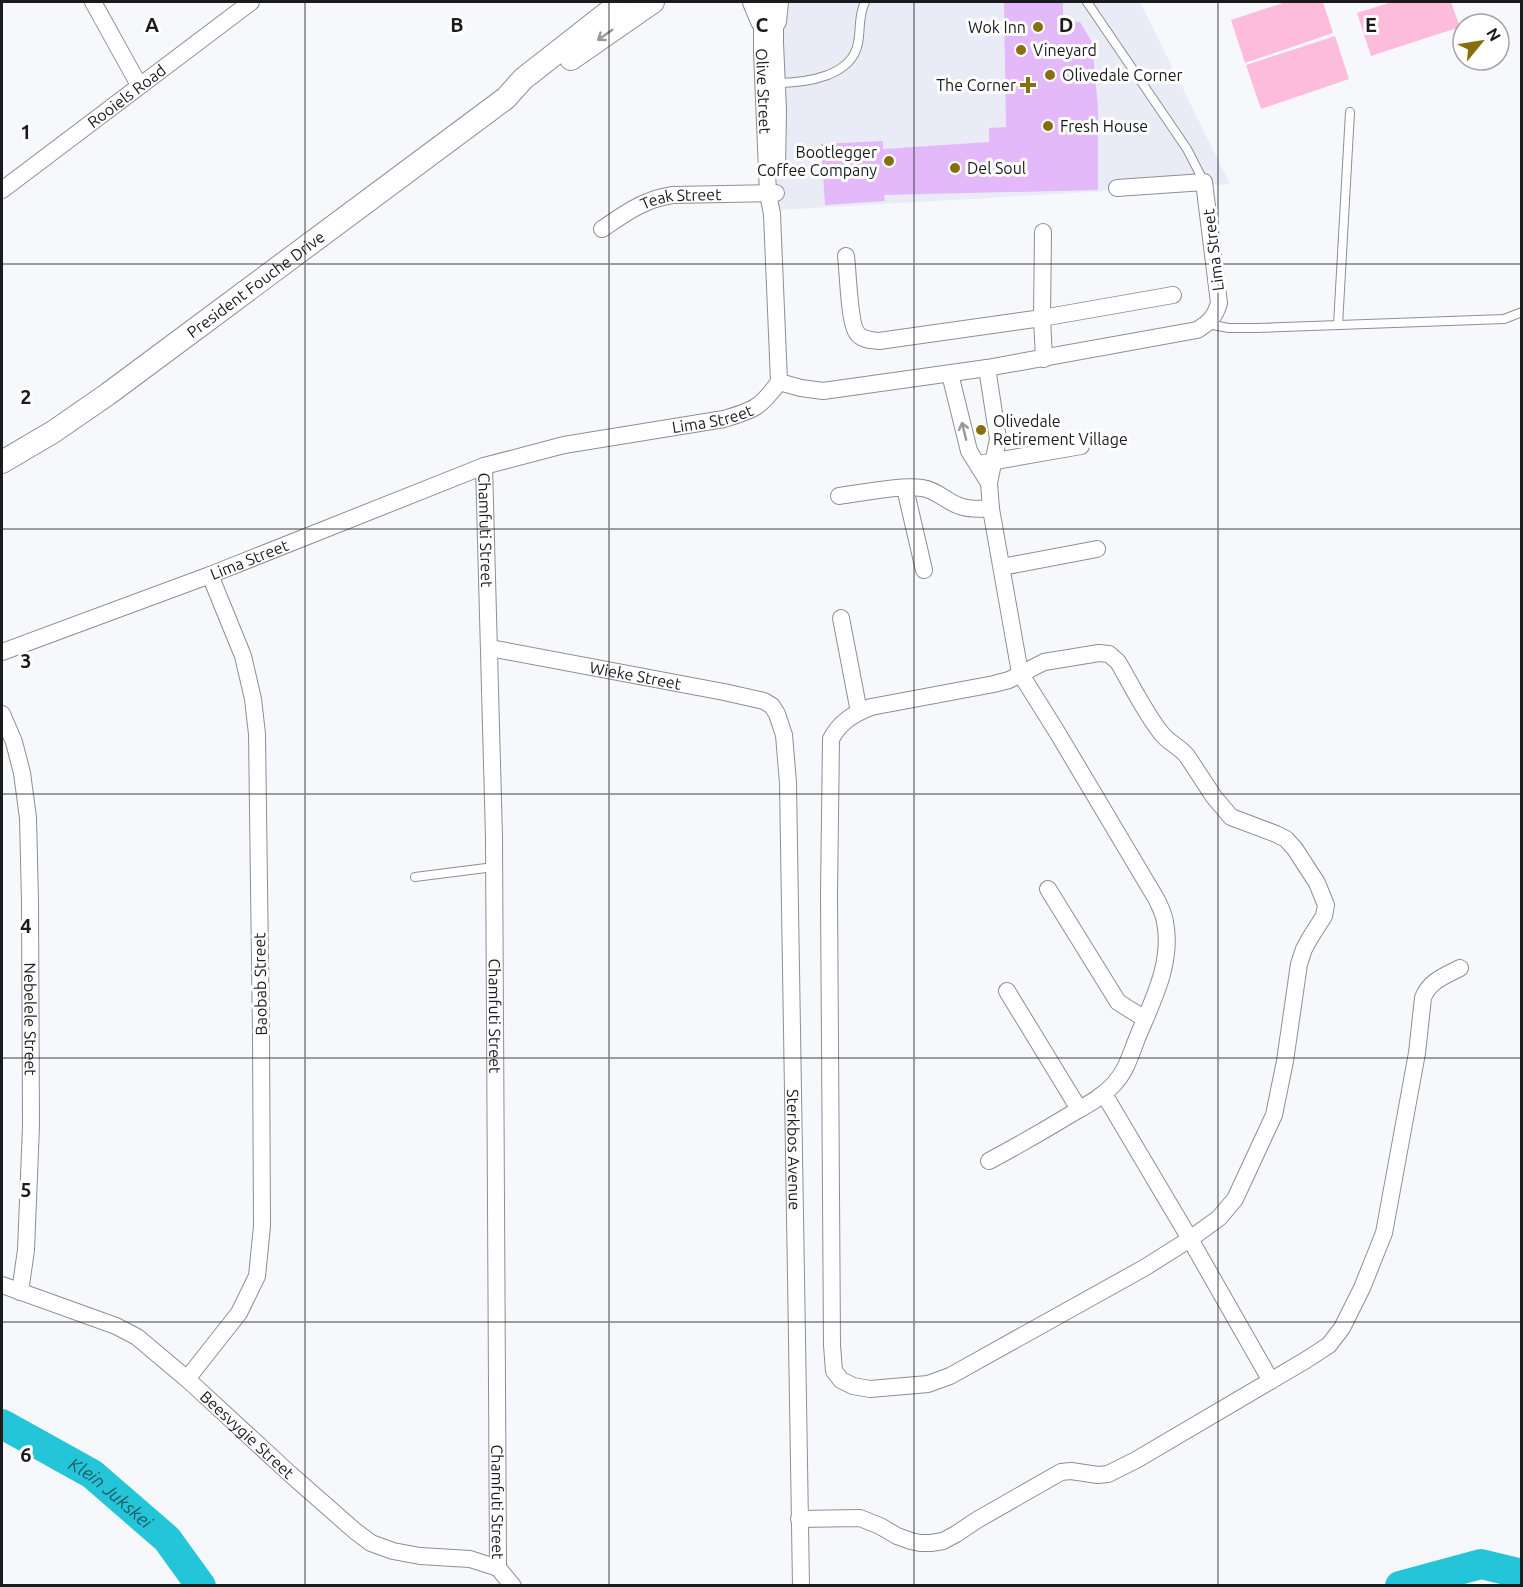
<svg xmlns="http://www.w3.org/2000/svg" width="1523" height="1587" font-family="Ubuntu,sans-serif">
	<style>
		.built { fill: #e9ebf6 }
		.green { fill: #fdbcdb }
		.lines { fill: none; stroke-linecap: round; stroke-linejoin: round }
		.river { stroke: #24c4d9; stroke-width: 30 }
		.building { fill: #e3b9fa }
		.lane-casing { stroke: #8e8f92; stroke-width: 10 }
		.street-casing { stroke: #8e8f92; stroke-width: 18 }
		.secondary-casing { stroke: #8e8f92; stroke-width: 24 }
		.lane { stroke: #fff; stroke-width: 8 }
		.street { stroke: #fff; stroke-width: 16 }
		.secondary { stroke: #fff; stroke-width: 22 }
		.oneway { stroke: #989899 }
		.grid { fill: none; stroke: #1b1b1c; stroke-width: 1.5; stroke-opacity: 0.55 }
		.poi-dot { fill: #876f0e; stroke: #fff; stroke-width: 2 }
		.labels { text-anchor: middle; dominant-baseline: central; stroke-width: 6; stroke-linejoin: round; paint-order: stroke }
		.poi-label { font-size: 16px; fill: #1b1b1c; stroke: #fff; text-anchor: start }
		.street-label { font-size: 16px; fill: #1b1b1c; stroke: #fff }
		.water-label { font-size: 18px; font-style: italic; fill: #1d5962; stroke: #fff }
		.grid-label { font-size: 20px; text-anchor: middle; font-weight: bold; fill: #1b1b1c; stroke: #fff; stroke-width: 6; stroke-linejoin: round; paint-order: stroke }
	</style>
	<rect width="100%" height="100%" fill="#f7f8fc"/>
	<path class="built" d="M769 2H1140L1230 184 778 210Z"/>
	<path class="green" d="M1286 2H1323L1333 33 1245 63 1231 20Z
		M1392 2H1451L1460 27 1371 56 1357 13Z
		M1335 36 1349 79 1261 109 1246 65Z"/>
	<g class="lines">
		<g class="river">
			<path id="s1" d="M2 1424 92 1474 167 1539 201 1586"/>
			<path d="M1400 1586 1481 1564 1522 1574"/>
		</g>
	</g>
	<path class="building" d="M1004 2H1063V21L1080 22 1092 42 1098 109V190L884 195 885 201 825 205 821 144 883 141V149L989 142V128L1006 127Z"/>
	<g class="lines">
		<g class="lane-casing">
			<path id="lane" d="M1087 2 1187 149 1204 182
				M776 83C805 83 852 77 858 43 861 27 858 17 865 2
				M1207 324 1229 328H1256L1504 319 1522 312
				M1338 325 1350 112
				M415 877 494 867"/>
		</g>
		<g class="street-casing">
			<g id="street">
				<path d="M93 2 139 85"/>
				<path id="s2" d="M762 11V52L768 194 772 214 779 382"/>
				<path d="M775 11V43L778 110 777 168"/>
				<path id="s3" d="M2 190 251 2"/>
				<path id="s4" d="M602 229C626 213 644 199 673 195L776 193"/>
				<path d="M1043 232 1042 318 1044 359"/>
				<path d="M846 256C848 271 849 323 857 333 862 340 871 340 879 341L1042 318 1173 295"/>
				<path d="M987 368 998 439 989 483 991 509 1020 673 1057 732 1157 900C1160 907 1164 914 1165 922 1173 962 1153 1000 1138 1036 1131 1053 1127 1070 1114 1084 1102 1097 1087 1105 1073 1113 1045 1130 1017 1146 989 1161"/>
				<path d="M950 374 969 451 989 483"/>
				<path d="M984 463 1081 446"/>
				<path id="s5" d="M484 466 494 838 498 1568"/>
				<path d="M905 488 924 570"/>
				<path d="M839 496C863 493 899 485 922 488 938 490 948 504 963 507 972 510 983 508 991 509"/>
				<path d="M1002 567 1097 549"/>
				<path d="M841 618 859 712"/>
				<path id="s6" d="M490 648 724 692 764 701 772 706 777 714 784 735 788 783 801 1586"/>
				<path id="s7" d="M2 652 210 575 484 466 564 445 724 419C754 410 760 408 779 382L801 388 823 391 987 368 1197 330C1209 323 1215 317 1219 303L1204 182 1117 188"/>
				<path d="M1099 653 1109 654 1118 662C1131 684 1146 715 1162 734 1169 743 1180 747 1187 756L1214 797 1231 817 1276 834 1286 839 1295 849 1317 883 1326 905 1324 916 1310 938 1304 949 1299 964 1285 1061 1274 1115 1235 1199 1219 1218 1190 1239 1144 1268 950 1376 928 1384 870 1389 853 1386 841 1380 834 1371 832 1345 829 894 831 739C840 722 853 714 871 707L994 684 1009 680 1044 662Z"/>
				<path id="s8" d="M2 714 14 742 22 773 28 818 30 901 31 1126 26 1250 20 1292"/>
				<path d="M1048 889 1118 1002 1145 1019"/>
				<path d="M1007 991 1079 1109"/>
				<path d="M1104 1094 1190 1239 1271 1381"/>
				<path id="s9" d="M2 1285 116 1326 137 1337 187 1379 289 1473 355 1531 371 1543 393 1551 420 1556 470 1559 498 1568"/>
				<path d="M187 1379 239 1313 257 1276 262 1226 261 1035 257 734 253 699 243 656 210 575"/>
				<path d="M799 1519 860 1518 880 1526 897 1536 911 1541 920 1543H931L943 1541 956 1534 977 1520 1061 1472 1071 1471 1098 1475 1108 1474 1136 1460 1306 1360 1329 1345 1342 1328 1362 1288 1384 1233 1417 1053 1423 998C1429 981 1445 976 1460 968"/>
				<path d="M498 1568 513 1586"/>
			</g>
		</g>
		<g class="secondary-casing">
			<g id="secondary">
				<path d="M754 2 762 21"/>
				<path d="M775 21 777 2"/>
				<path d="M571 59 653 2"/>
				<path id="s10" d="M2 462 53 432 108 394 506 98 523 79 621 2"/>
			</g>
		</g>
		<use href="#lane" class="lane"/>
		<use href="#street" class="street"/>
		<use href="#secondary" class="secondary"/>
	</g>
	<defs><path id="oneway-shaft" d="M-6 0H5M1.5-3L5.5 0L1.5 3" fill="none" stroke-width="1.6" stroke-linecap="round" stroke-linejoin="round" transform="scale(1.5)"/></defs>
	<g class="oneway">
		<use href="#oneway-shaft" transform="translate(605 35) rotate(145)"/>
		<use href="#oneway-shaft" transform="translate(964 431) rotate(-104)"/>
	</g>
	<path class="grid" d="M305 2V1586M609 2V1586M914 2V1586M1218 2V1586M2 264H1522M2 529H1522M2 794H1522M2 1058H1522M2 1322H1522"/>
	<g class="poi-dot">
		<circle cx="1038" cy="27" r="6"/>
		<circle cx="1021" cy="50" r="6"/>
		<circle cx="1050" cy="75" r="6"/>
		<path d="M1025 76h6v6h6v6h-6v6h-6v-6h-6v-6h6z"/>
		<circle cx="1048" cy="126" r="6"/>
		<circle cx="889" cy="161" r="6"/>
		<circle cx="955" cy="168" r="6"/>
		<circle cx="981" cy="430" r="6"/>
	</g>
	<g class="labels">
		<g class="poi-label">
			<text x="1026" y="27" text-anchor="end">Wok Inn</text>
			<text x="1033" y="50">Vineyard</text>
			<text x="1062" y="75">Olivedale Corner</text>
			<text x="1016" y="85" text-anchor="end">The Corner</text>
			<text x="1060" y="126">Fresh House</text>
			<text x="877" y="152" text-anchor="end">Bootlegger<tspan x="877" dy="18">Coffee Company</tspan></text>
			<text x="967" y="168">Del Soul</text>
			<text x="993" y="421">Olivedale<tspan x="993" dy="18">Retirement Village</tspan></text>
		</g>
		<g class="street-label">
			<text stroke="none"><textPath href="#s2" startOffset="80">Olive Street</textPath></text>
			<text stroke="none"><textPath href="#s3" startOffset="156">Rooiels Road</textPath></text>
			<text stroke="none"><textPath href="#s4" startOffset="87">Teak Street</textPath></text>
			<text transform="translate(1213 250) rotate(-97)">Lima Street</text>
			<text stroke="none"><textPath href="#s10" startOffset="310">President Fouche Drive</textPath></text>
			<text stroke="none"><textPath href="#s7" startOffset="750">Lima Street</textPath></text>
			<text stroke="none"><textPath href="#s5" startOffset="64">Chamfuti Street</textPath></text>
			<text stroke="none"><textPath href="#s7" startOffset="264">Lima Street</textPath></text>
			<text stroke="none"><textPath href="#s6" startOffset="148">Wieke Street</textPath></text>
			<text transform="translate(260 984) rotate(-91)">Baobab Street</text>
			<text stroke="none"><textPath href="#s5" startOffset="550">Chamfuti Street</textPath></text>
			<text stroke="none"><textPath href="#s8" startOffset="309">Nebelele Street</textPath></text>
			<text stroke="none"><textPath href="#s6" startOffset="735">Sterkbos Avenue</textPath></text>
			<text stroke="none"><textPath href="#s9" startOffset="292">Beesvygie Street</textPath></text>
			<text stroke="none"><textPath href="#s5" startOffset="1036">Chamfuti Street</textPath></text>
		</g>
		<g class="water-label">
			<text stroke="none"><textPath href="#s1" startOffset="129">Klein Jukskei</textPath></text>
		</g>
	</g>
	<g class="grid-label">
		<text x="152" y="32">A</text>
		<text x="457" y="32">B</text>
		<text x="762" y="32">C</text>
		<text x="1066" y="32">D</text>
		<text x="1371" y="32">E</text>
		<text x="26" y="139">1</text>
		<text x="26" y="404">2</text>
		<text x="26" y="668">3</text>
		<text x="26" y="933">4</text>
		<text x="26" y="1197">5</text>
		<text x="26" y="1462">6</text>
	</g>
	<rect width="1523" height="1587" fill="none" stroke="#1b1b1c" stroke-width="6"/>
	<g transform="translate(1481 42) rotate(60)"><circle r="28" fill="#ffffff" stroke="#a4a4a4" stroke-width="1.5"/>
	<path d="M0-4.5L10 22L0 15L-10 22Z" fill="#876f0e"/>
	<text y="-9" font-size="16" font-weight="bold" text-anchor="middle" fill="#1b1b1c">N</text>
	</g>
</svg>
